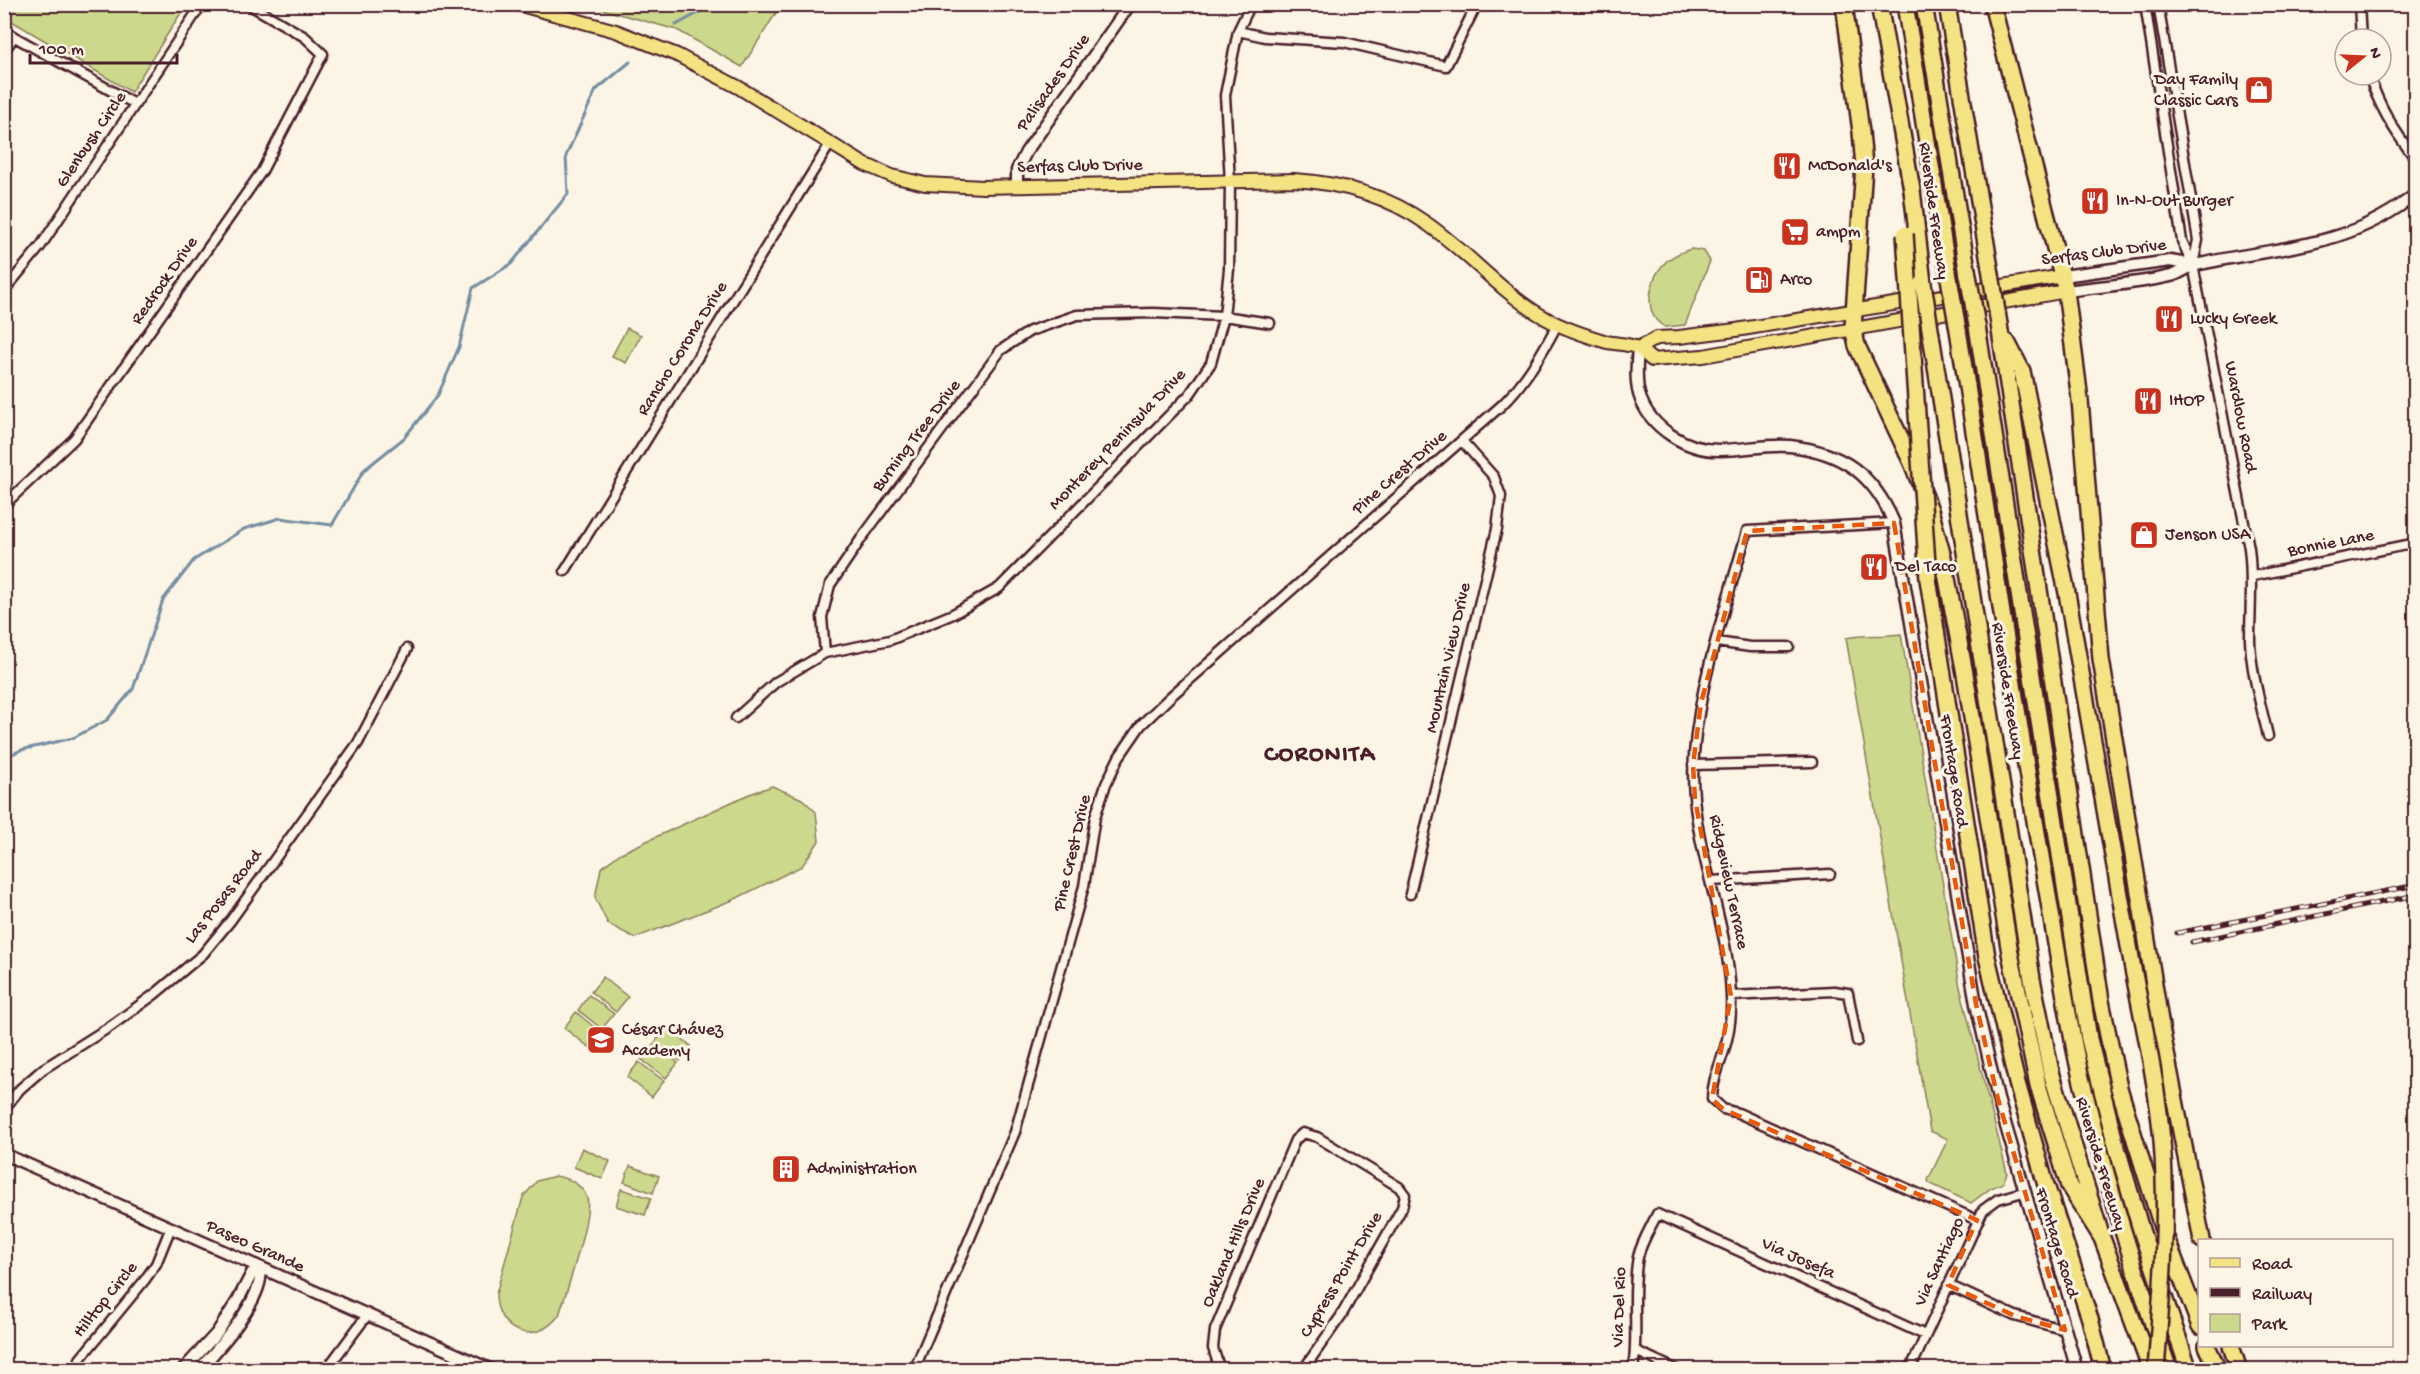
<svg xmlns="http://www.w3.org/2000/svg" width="2420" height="1374" font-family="'Gochi Hand',sans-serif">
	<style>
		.green { fill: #ccd88b; stroke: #8b7c5b; stroke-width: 1.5 }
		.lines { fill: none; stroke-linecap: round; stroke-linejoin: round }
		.stream { stroke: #748ea2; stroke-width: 3 }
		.street-casing { stroke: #4a1f2b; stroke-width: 13 }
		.secondary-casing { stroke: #4a1f2b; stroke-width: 15 }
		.primary-casing { stroke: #4a1f2b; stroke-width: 16 }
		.highway-casing { stroke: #4a1f2b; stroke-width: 20 }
		.street { stroke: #fcf5e5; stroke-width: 8 }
		.secondary { stroke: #fcf5e5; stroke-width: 10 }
		.primary { stroke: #f4e382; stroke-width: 12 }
		.highway { stroke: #f4e382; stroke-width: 15 }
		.rail-casing { stroke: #4a1f2b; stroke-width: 5 }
		.rail { stroke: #fcf5e5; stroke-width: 3; stroke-dasharray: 9; stroke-linecap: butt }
		.highway-bridge-casing { stroke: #4a1f2b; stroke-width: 20; stroke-linecap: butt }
		.highway-bridge { stroke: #f4e382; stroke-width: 15 }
		.marked { fill: none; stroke: #e8590c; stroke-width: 4.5; stroke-dasharray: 12 8; stroke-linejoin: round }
		.labels { text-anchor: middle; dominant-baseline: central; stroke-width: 6; stroke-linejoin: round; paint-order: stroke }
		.poi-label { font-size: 18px; fill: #4a1f2b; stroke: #fcf5e5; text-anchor: start }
		.street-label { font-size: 18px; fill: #4a1f2b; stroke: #fcf5e5 }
		.district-label { font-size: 24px; font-weight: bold; letter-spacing: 1.5px; fill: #4a1f2b; stroke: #fcf5e5 }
	</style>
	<rect width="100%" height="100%" fill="#fcf5e5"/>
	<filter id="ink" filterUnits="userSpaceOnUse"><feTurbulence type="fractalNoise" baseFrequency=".0167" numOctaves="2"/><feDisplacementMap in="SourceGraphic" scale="12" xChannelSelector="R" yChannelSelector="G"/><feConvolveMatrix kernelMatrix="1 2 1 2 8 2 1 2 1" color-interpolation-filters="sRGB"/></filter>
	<g filter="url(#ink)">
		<path class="green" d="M4 5 5 4 186 5 131 92 5 17Z
			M587 5H781L742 67 677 30Z
			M1691 249 1704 251 1710 261 1685 325 1665 327C1643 316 1648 281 1663 265 1670 256 1681 252 1691 249Z
			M627 328 641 335 626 363 612 356Z
			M1901 634 1960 987 2007 1173 2003 1183 1991 1188 1971 1203 1929 1183 1928 1180 1948 1139 1930 1131 1846 638C1865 634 1882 637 1901 634Z
			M772 786 802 799 816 812 819 841 802 866 733 900 635 938 608 924 595 898 601 868 621 853 747 795Z
			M603 977 628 997 616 1012 591 992Z
			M589 995 614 1014 602 1029 578 1010Z
			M576 1012 600 1032 589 1047 564 1028Z
			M667 1027 691 1046 680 1061 655 1042Z
			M653 1044 678 1063 666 1078 641 1059Z
			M639 1062 664 1081 652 1097 627 1077Z
			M582 1148 610 1161 602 1179 574 1167Z
			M630 1166 659 1176 653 1193 624 1182Z
			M555 1176C568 1178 582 1184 587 1198 592 1216 566 1294 559 1315 536 1347 496 1333 496 1294L523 1197 537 1181Z
			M621 1189 651 1198 645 1215 616 1206Z"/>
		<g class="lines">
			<path class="stream" d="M676 25 715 4
				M4 758 21 750 73 738 107 720 133 689 163 600 194 560 244 529 280 518 332 525 364 470 404 438 438 395 459 347 473 288 511 264 568 194 566 156 596 90 630 62"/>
			<g class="street-casing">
				<path id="street" d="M2145 4 2182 241 2193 265 2249 548C2253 579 2250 609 2250 640 2251 672 2261 705 2268 736
					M2158 4 2198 240 2193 265
					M2359 4 2361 39
					M4 31 135 104
					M1238 31 1265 37 1344 42 1446 66 1477 4
					M4 51 14 37
					M2369 75C2379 107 2395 133 2416 159
					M4 291 40 247 202 4
					M4 505 74 439 262 171 323 54 305 37 248 4
					M1894 523 1747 531C1725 611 1687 714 1694 797 1700 864 1729 929 1731 997 1732 1015 1729 1034 1724 1051 1719 1067 1712 1082 1712 1099L1723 1109 1738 1113 1977 1220
					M565 571 830 144
					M2253 576 2416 543
					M1717 642 1750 647H1789
					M825 653 822 617 830 585 861 539 1001 350 1030 331 1077 315 1153 313 1224 316 1270 323
					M736 718 776 682 825 653 890 640 953 614 999 588 1190 394 1211 363 1224 316 1229 269 1230 182 1225 95 1238 31 1251 4
					M1693 765 1812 762
					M1711 881 1830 874
					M1410 894 1497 529 1501 496 1494 477 1462 441
					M1731 996 1834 991 1848 993 1857 1041
					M4 1109 20 1089 43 1069 111 1026 155 994 203 954 231 920 358 743 407 649
					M1948 1285 2015 1316 2065 1330
					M1636 1351 1677 1370
					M80 1359 144 1281 156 1264 171 1227
					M326 1370 368 1314
					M914 1370 1015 1132 1084 886 1095 817 1106 784 1119 757 1141 725 1170 697 1502 405C1526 381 1541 355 1557 325
					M1220 1370 1213 1348 1215 1330 1295 1140 1303 1133 1317 1137 1399 1187 1405 1195 1402 1208 1341 1316 1303 1370
					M1633 1370C1639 1332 1631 1294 1638 1257 1641 1243 1651 1227 1657 1214L1925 1335
					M1910 1370 1983 1210 1998 1199 2023 1192"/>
			</g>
			<g class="secondary-casing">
				<path id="secondary" d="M1017 186V170L1026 152 1130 4
					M2063 276 2170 261 2193 265
					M2066 291C2101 286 2137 284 2171 276 2180 274 2187 267 2196 265 2276 246 2346 250 2416 194
					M1638 348C1637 363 1635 379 1639 394 1649 428 1687 451 1721 450 1743 450 1767 444 1790 446 1843 452 1874 475 1894 523L1976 1004 1998 1099 2077 1370
					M4 1154 492 1370
					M183 1370 217 1333 238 1300 252 1273 260 1268
					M199 1370C218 1349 266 1297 260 1268"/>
			</g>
			<g class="primary-casing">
				<path id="primary" d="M517 4 616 31 677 55 738 87 864 164 892 176 925 184 983 187 1294 180C1342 183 1386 195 1426 223 1468 252 1502 294 1547 319 1565 329 1587 336 1607 342 1616 344 1630 344 1638 348 1643 351 1648 357 1652 360L1703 356 2066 291
					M1638 348 1657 338 1679 337 1736 330 2063 276"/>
			</g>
			<g class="highway-casing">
				<path id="highway" d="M1844 4 1861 132 1864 166 1853 328 1857 346 1913 465 1930 510 1943 557 1965 674 2010 953 2038 1085 2069 1186 2102 1238
					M1879 4 1912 190 1923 283
					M1905 4 1949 278
					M1924 4 1968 275
					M1947 4 1990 268
					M1992 4 2066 291 2080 400 2101 659 2162 1033 2202 1240
					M1999 324 2101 1001 2119 1088 2163 1230 2200 1326
					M1977 326 2089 1039 2114 1138 2142 1233 2189 1370
					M1958 330C1987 509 2012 689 2043 868 2056 938 2065 1009 2081 1078 2105 1177 2135 1274 2169 1370
					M1931 335 2032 979 2051 1072 2102 1238 2151 1370
					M2007 342 2022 371 2067 593 2133 969
					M1928 579 1987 957 2017 1083 2045 1182 2090 1319 2103 1370
					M2207 1346 2218 1370
					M2231 1346 2239 1370"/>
			</g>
			<use href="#street" class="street"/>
			<use href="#secondary" class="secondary"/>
			<use href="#primary" class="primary"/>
			<use href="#highway" class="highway"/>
			<g class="rail-casing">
				<path id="rail" d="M2177 933 2416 885
					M2192 942 2416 895"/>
			</g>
			<use href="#rail" class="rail"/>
			<g class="highway-bridge-casing">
				<path id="highway-bridge" d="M1905 234 1928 579
					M1990 268 1999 324
					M1968 275 1977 326
					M1949 278 1958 330
					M1923 283 1931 335
					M2133 969C2144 1026 2157 1083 2162 1141 2168 1217 2162 1293 2156 1370"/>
			</g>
			<use href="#highway-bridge" class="highway-bridge"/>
		</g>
	</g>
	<path class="marked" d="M1894 523 1976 1004 1998 1099 2065 1330 2015 1316 1948 1285 1977 1220 1723 1109 1712 1099 1731 996 1695 799 1693 765 1701 703 1747 531Z"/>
	<defs>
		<g id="shop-square" transform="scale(1.5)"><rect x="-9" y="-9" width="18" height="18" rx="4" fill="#c8321e" stroke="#fcf5e5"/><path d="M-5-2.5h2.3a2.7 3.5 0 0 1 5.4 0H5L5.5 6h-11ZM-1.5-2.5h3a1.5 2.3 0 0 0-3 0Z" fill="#fff"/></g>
		<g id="restaurant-square" transform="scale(1.5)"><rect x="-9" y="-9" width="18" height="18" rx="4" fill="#c8321e" stroke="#fcf5e5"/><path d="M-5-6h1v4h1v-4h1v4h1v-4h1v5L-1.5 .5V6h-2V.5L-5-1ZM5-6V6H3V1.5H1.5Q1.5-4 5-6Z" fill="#fff"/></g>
		<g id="supermarket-square" transform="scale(1.5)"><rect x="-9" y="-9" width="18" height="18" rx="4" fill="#c8321e" stroke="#fcf5e5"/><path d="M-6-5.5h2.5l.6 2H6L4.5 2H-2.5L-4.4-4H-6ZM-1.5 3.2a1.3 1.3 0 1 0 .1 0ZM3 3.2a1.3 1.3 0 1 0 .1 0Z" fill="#fff"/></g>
		<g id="fuel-square" transform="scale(1.5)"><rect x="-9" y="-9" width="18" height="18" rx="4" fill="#c8321e" stroke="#fcf5e5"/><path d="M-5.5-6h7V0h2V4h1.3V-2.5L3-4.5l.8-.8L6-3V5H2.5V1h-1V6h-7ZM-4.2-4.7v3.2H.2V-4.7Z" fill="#fff"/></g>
		<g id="school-square" transform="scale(1.5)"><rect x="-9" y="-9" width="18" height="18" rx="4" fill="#c8321e" stroke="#fcf5e5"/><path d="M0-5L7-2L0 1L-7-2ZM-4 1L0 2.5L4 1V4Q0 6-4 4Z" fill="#fff"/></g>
		<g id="building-square" transform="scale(1.5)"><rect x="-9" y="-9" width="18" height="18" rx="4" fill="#c8321e" stroke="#fcf5e5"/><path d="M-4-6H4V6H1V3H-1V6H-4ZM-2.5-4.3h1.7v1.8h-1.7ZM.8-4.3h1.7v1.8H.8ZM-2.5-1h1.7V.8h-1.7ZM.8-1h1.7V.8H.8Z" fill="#fff"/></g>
	</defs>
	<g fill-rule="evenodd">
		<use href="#shop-square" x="2259" y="90"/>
		<use href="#restaurant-square" x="1787" y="166"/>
		<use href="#restaurant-square" x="2095" y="201"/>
		<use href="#supermarket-square" x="1795" y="232"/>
		<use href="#fuel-square" x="1759" y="280"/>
		<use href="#restaurant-square" x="2169" y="319"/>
		<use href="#restaurant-square" x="2148" y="401"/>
		<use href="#shop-square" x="2144" y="535"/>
		<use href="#restaurant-square" x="1874" y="567"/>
		<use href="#school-square" x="601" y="1040"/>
		<use href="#building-square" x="786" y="1169"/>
	</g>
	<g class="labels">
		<g class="poi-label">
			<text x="2238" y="80" text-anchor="end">Day Family<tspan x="2238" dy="21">Classic Cars</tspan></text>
			<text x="1808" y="166">McDonald's</text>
			<text x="2116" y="201">In-N-Out Burger</text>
			<text x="1816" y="232">ampm</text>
			<text x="1780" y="280">Arco</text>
			<text x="2190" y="319">Lucky Greek</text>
			<text x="2169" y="401">IHOP</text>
			<text x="2165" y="535">Jenson USA</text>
			<text x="1895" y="567">Del Taco</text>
			<text x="622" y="1030">César Chávez<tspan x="622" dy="21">Academy</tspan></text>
			<text x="807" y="1169">Administration</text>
		</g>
		<g class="street-label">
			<text transform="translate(1054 83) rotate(-55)">Palisades Drive</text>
			<text transform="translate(92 140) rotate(-56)">Glenbush Circle</text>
			<text transform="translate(1080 167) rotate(-1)">Serfas Club Drive</text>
			<text transform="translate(1933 211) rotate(82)">Riverside Freeway</text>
			<text transform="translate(2104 253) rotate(-7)">Serfas Club Drive</text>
			<text transform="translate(165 281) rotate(-55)">Redrock Drive</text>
			<text transform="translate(683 349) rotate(-58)">Rancho Corona Drive</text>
			<text transform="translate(2240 417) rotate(79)">Wardlow Road</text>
			<text transform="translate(917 436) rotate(-53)">Burning Tree Drive</text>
			<text transform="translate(1118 440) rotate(-46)">Monterey Peninsula Drive</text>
			<text transform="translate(1400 473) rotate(-41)">Pine Crest Drive</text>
			<text transform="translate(2331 544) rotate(-11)">Bonnie Lane</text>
			<text transform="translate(1449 658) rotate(-77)">Mountain View Drive</text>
			<text transform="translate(2007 691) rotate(81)">Riverside Freeway</text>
			<text transform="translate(1953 771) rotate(81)">Frontage Road</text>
			<text transform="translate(1073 853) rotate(-77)">Pine Crest Drive</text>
			<text transform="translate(1728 882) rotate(78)">Ridgeview Terrace</text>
			<text transform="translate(224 897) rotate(-52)">Las Posas Road</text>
			<text transform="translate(2100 1164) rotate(73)">Riverside Freeway</text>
			<text transform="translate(1234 1243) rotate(-67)">Oakland Hills Drive</text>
			<text transform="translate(2056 1243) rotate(73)">Frontage Road</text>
			<text transform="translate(255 1247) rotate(24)">Paseo Grande</text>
			<text transform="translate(1798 1259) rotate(24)">Via Josefa</text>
			<text transform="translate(1940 1262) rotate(-65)">Via Santiago</text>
			<text transform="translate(1342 1275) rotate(-59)">Cypress Point Drive</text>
			<text transform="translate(106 1300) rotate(-51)">Hilltop Circle</text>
			<text transform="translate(1620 1307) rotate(-88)">Via Del Rio</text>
		</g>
		<g class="district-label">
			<text x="1320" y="755">CORONITA</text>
		</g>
	</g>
	<rect width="2420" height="1374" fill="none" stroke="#fcf5e5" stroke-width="24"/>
	<rect x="12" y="12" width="2396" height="1350" fill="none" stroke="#4a1f2b" stroke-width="2" filter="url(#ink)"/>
	<rect x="2198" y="1239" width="195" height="108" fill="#fcf5e5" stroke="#b59f9b" stroke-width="1.5"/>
	<rect x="2210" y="1258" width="30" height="9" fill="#f4e382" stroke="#b59f9b" stroke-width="1.5"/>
	<text x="2252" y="1269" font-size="18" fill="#4a1f2b">Road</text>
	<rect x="2210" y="1288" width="30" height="9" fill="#4a1f2b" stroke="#b59f9b" stroke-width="1.5"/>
	<text x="2252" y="1299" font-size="18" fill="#4a1f2b">Railway</text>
	<rect x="2210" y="1314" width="30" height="18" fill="#ccd88b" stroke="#b59f9b" stroke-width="1.5"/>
	<text x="2252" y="1329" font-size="18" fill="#4a1f2b">Park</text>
	<g transform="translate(2363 57) rotate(72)"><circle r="28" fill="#fcf5e5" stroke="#b59f9b" stroke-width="1.5"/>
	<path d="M0-4.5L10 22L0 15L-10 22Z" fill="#c8321e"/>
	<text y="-9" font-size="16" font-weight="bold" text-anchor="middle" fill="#4a1f2b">N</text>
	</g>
	<path d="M30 54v9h147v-9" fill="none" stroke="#4a1f2b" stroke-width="3"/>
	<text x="39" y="54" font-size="18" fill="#4a1f2b" stroke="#fcf5e5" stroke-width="4.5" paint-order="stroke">100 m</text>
</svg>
